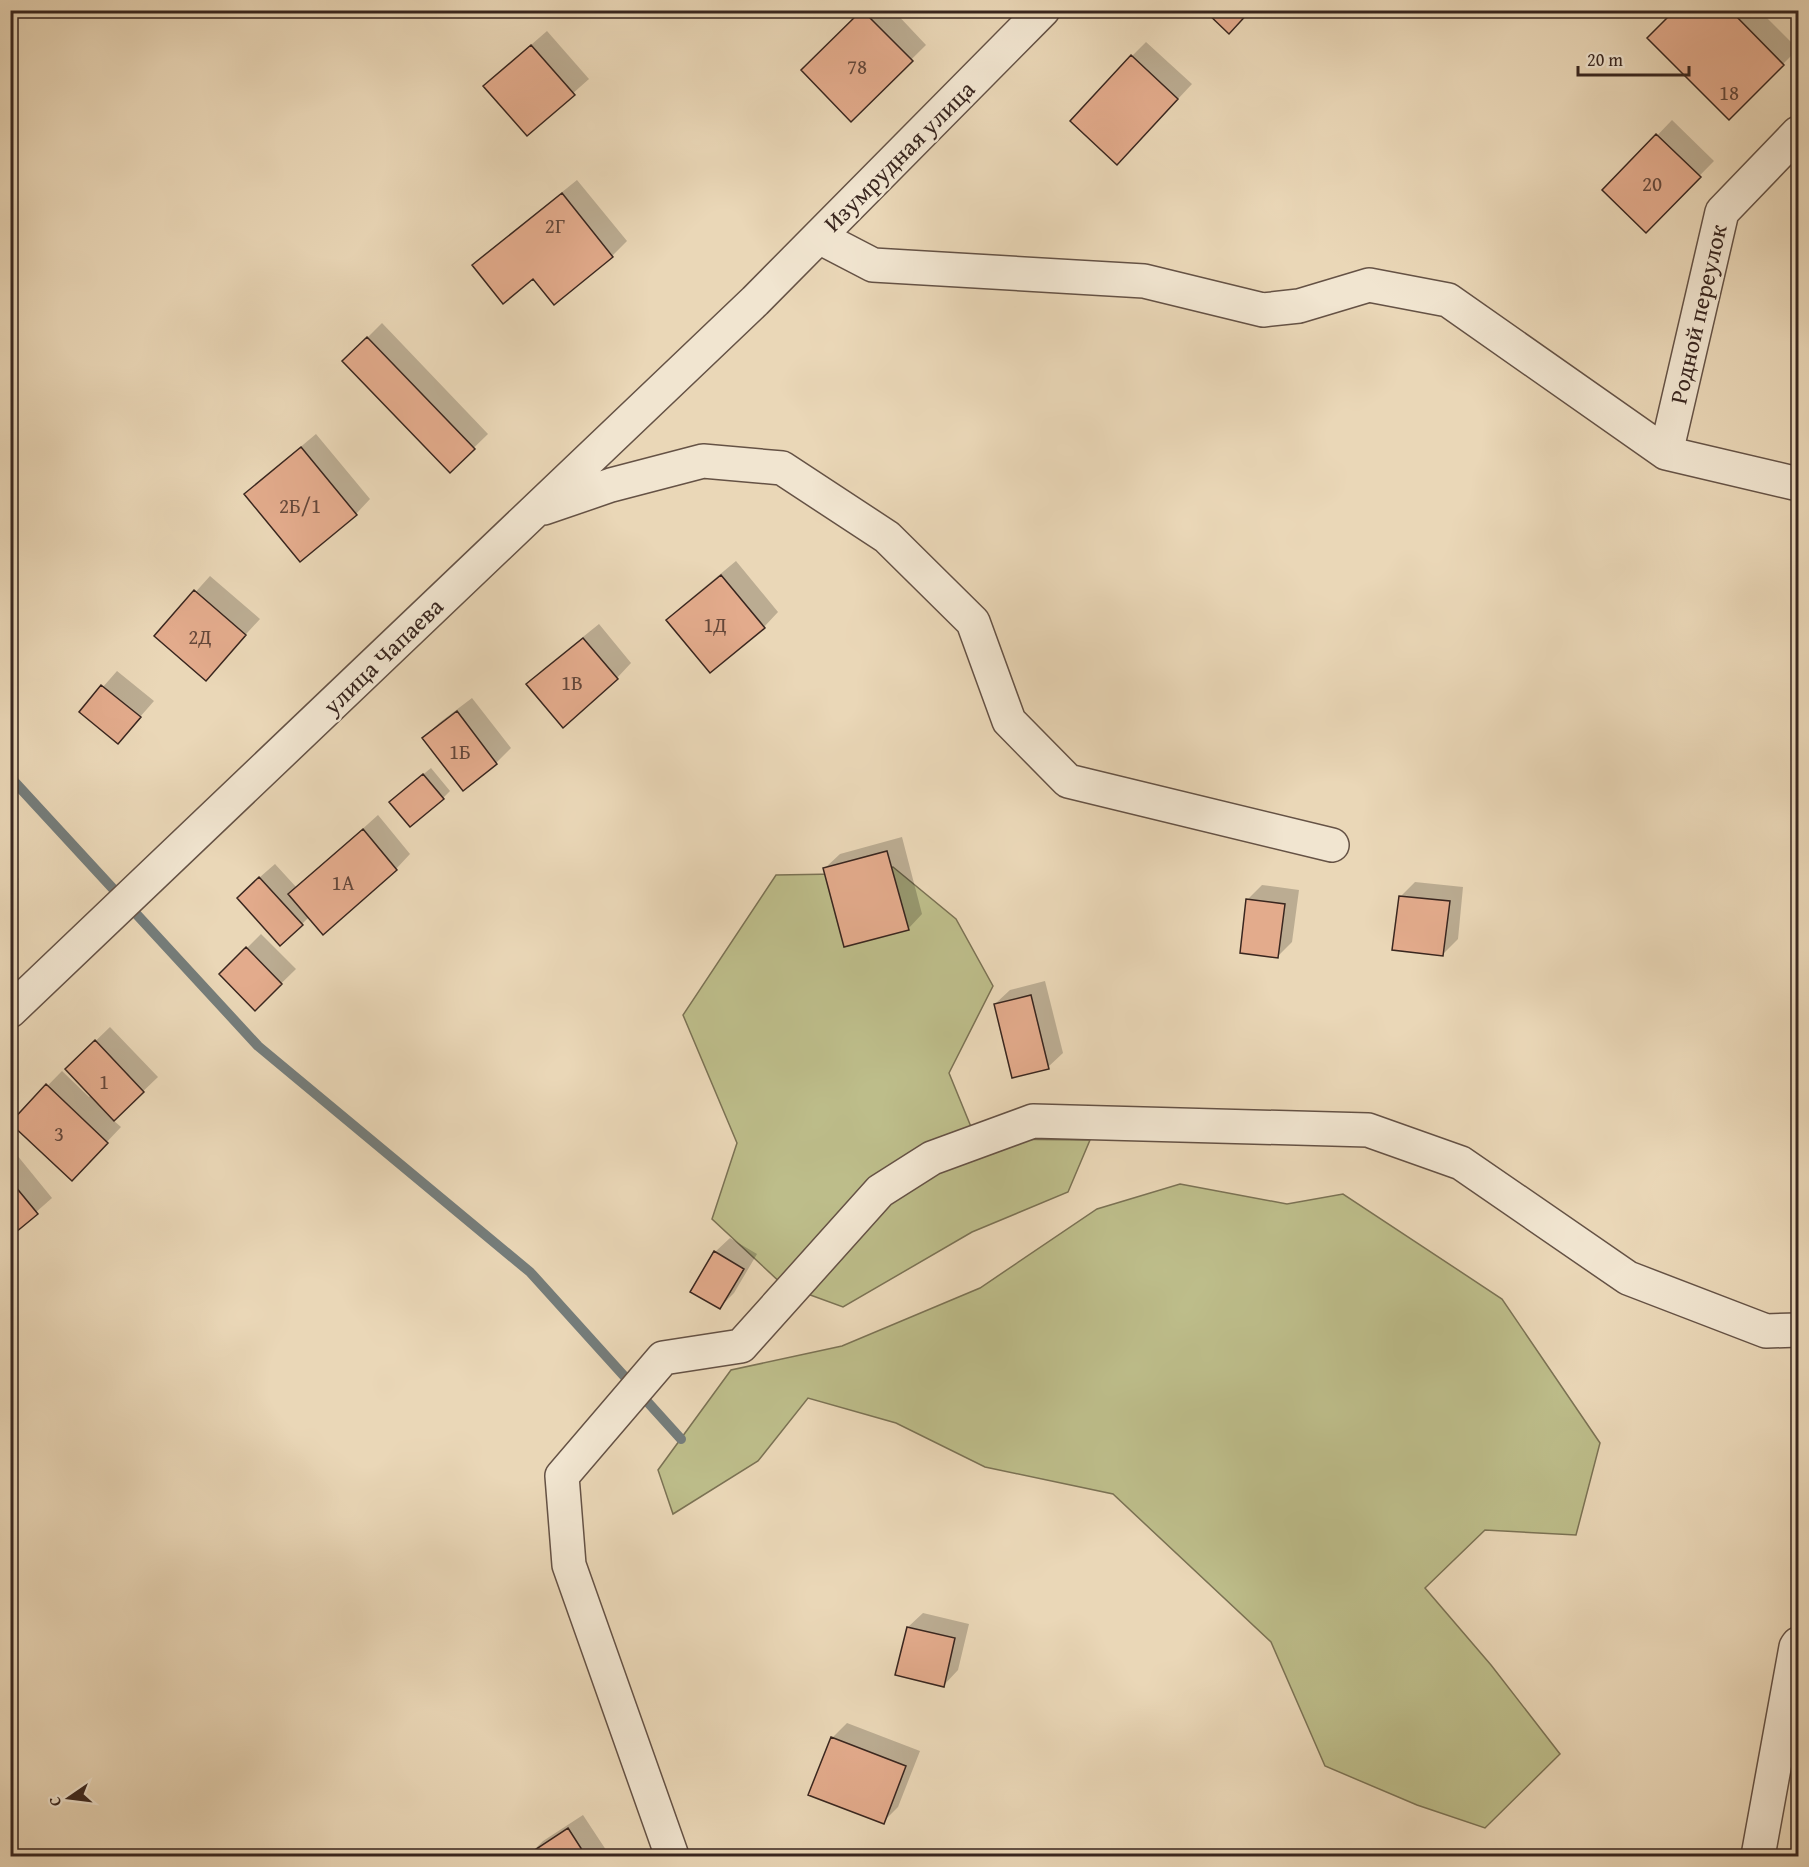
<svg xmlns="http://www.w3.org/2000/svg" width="1809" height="1867" font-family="'Gentium Book Plus',serif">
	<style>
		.green { fill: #bdbd8a; stroke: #7b7254; stroke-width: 1.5 }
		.shadow { fill: #0003 }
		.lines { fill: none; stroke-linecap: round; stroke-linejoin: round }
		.stream { stroke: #757d7b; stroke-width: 10 }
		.building { fill: #e3ab8c; stroke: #39261f; stroke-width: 1.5 }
		.minor-casing { stroke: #655245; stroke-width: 36 }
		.minor { stroke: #f1e5d0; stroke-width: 33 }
		.labels { text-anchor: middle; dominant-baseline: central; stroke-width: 5; stroke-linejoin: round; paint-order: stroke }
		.number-label { font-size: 21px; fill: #64473a }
		.street-label { font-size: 24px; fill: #39261f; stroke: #f1e5d0 }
	</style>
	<rect width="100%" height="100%" fill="#ead7b7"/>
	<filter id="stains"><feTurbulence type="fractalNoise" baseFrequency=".00333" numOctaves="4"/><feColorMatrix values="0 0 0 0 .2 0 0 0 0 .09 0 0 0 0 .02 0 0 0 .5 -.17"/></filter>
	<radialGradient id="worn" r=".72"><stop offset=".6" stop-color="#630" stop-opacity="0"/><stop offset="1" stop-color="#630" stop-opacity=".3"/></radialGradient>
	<path class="green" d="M893 867 956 919 993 986 949 1073 976 1139 1090 1140 1068 1192 972 1232 843 1307 783 1285 712 1219 737 1143 683 1015 776 875 836 874Z
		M1180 1184 1287 1204 1343 1194 1502 1299 1600 1443 1576 1535 1485 1530 1425 1588 1491 1665 1560 1754 1485 1828 1417 1805 1325 1766 1271 1642 1113 1494 985 1467 896 1423 808 1398 758 1461 673 1514 658 1470 731 1370 842 1346 980 1288 1097 1209Z"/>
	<path class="shadow" d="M864 10H893L926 45 851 119 804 70Z
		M1677 10H1759L1798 49 1729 118Z
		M547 31 589 79 527 134 500 72Z
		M1146 42 1192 84 1132 148V56Z
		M1672 120 1714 161 1646 230 1605 190Z
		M577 180 627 241 612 256 534 277 474 265 489 251Z
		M382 323 488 434 450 471 344 361Z
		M316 434 370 499 356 514 246 494 261 480Z
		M736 561 778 612 764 627 668 620 683 605Z
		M210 576 260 619 205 679 156 636Z
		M599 624 631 663 617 678 528 684 542 670Z
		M117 671 154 701 118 742 81 712Z
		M472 698 511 748 496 763 463 788 424 738 439 723Z
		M431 768 450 791 443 798 398 795Z
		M378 815 410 854 396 869 309 917 302 924 253 883 275 864 297 888Z
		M902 837 922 914 908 929 825 868 840 854Z
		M10 872 19 879 10 890Z
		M1415 882 1463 887 1458 939 1443 954 1400 897Z
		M1262 885 1299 890 1292 942 1278 956 1247 900Z
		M261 934 296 969 255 1009 221 974Z
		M1045 981 1063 1053 1048 1067 995 1004 1010 990Z
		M110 1027 158 1077 113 1120 121 1127 86 1164 12 1122 62 1071 89 1097 91 1095 81 1055Z
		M12 1149 52 1198 10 1235V1150Z
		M730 1238 757 1254 734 1293 719 1308 715 1252Z
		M923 1613 969 1624 958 1670 944 1685 908 1627Z
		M847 1723 920 1751 898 1807 883 1822 832 1738Z
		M583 1815 610 1856H529V1855L543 1841Z"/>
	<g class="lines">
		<path class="stream" d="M10 777 258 1046 530 1272 681 1439"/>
	</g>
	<path class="building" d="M862 10 913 61 851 122 801 70Z
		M1204 10H1251L1229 34Z
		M1675 10H1730L1784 65 1729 120 1647 38Z
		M531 45 575 95 527 136 483 86Z
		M1131 55 1178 99 1117 165 1070 121Z
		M1656 134 1701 177 1646 233 1602 190Z
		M562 193 613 257 554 305 533 279 503 304 472 265Z
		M367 337 475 449 450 473 342 361Z
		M301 447 357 515 300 562 244 494Z
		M721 575 765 628 710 673 666 620Z
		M194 590 246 635 206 681 154 636Z
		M583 638 618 679 563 728 526 684Z
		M101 685 141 717 118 744 79 712Z
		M457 711 497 764 463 791 422 738Z
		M423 774 444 799 410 827 389 802Z
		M363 829 397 870 323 935 288 894Z
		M887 851 909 930 844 947 823 868Z
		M259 877 303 925 280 946 237 898Z
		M1399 896 1450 901 1443 956 1392 950Z
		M1246 899 1285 904 1278 958 1240 953Z
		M246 947 282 984 255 1011 219 974Z
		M1031 995 1049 1069 1012 1078 994 1004Z
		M95 1040 144 1092 114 1121 65 1069Z
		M46 1084 108 1143 72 1181 10 1123Z
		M10 1180 38 1214 10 1237Z
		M714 1251 744 1269 720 1309 690 1292Z
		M907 1627 955 1638 944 1687 895 1675Z
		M831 1737 906 1766 884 1824 808 1795Z
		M568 1828 586 1856H528L527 1855Z"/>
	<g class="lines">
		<g class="minor-casing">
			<path id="minor" d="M819 237 873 265 1144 281 1263 310 1299 306 1369 285 1448 300 1666 453 1798 484
				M1666 453 1722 212 1798 133
				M544 508 611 485 703 461 782 468 887 537 973 622 1009 721 1068 781 1332 845
				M10 1011 755 301 1043 10
				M672 1856 569 1565 562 1476 663 1358 741 1346 880 1191 932 1158 1033 1121 1368 1130 1461 1163 1628 1278 1766 1331 1798 1330
				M1758 1856 1796 1647 1798 1644"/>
		</g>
		<use href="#minor" class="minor"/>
	</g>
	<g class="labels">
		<g class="number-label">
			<text x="857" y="66">78</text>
			<text x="1729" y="92">18</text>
			<text x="1652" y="183">20</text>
			<text x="555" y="225">2Г</text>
			<text x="300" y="505">2Б/1</text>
			<text x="715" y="624">1Д</text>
			<text x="200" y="636">2Д</text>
			<text x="572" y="682">1В</text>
			<text x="460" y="751">1Б</text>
			<text x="343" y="882">1А</text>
			<text x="104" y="1081">1</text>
			<text x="59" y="1133">3</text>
		</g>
		<g class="street-label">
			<text transform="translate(899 156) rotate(-45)">Изумрудная улица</text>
			<text transform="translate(1698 314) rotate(-77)">Родной переулок</text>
			<text transform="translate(383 656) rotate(-44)">улица Чапаева</text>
		</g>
	</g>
	<rect width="1809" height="1867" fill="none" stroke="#ead7b7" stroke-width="36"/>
	<rect x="12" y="12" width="1785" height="1843" fill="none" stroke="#39261f" stroke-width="3"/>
	<rect x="18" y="18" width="1773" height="1831" fill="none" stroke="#39261f" stroke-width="1.5"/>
	<g transform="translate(69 1798) rotate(256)" stroke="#f1e5d0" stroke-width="4.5" paint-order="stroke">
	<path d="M0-4.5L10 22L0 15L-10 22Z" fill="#39261f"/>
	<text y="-9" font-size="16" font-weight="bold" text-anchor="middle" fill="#39261f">С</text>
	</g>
	<path d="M1578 66v9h111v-9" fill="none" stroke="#39261f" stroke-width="3"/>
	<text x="1587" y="66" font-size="18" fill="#39261f" stroke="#f1e5d0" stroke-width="4.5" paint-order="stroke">20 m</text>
	<rect width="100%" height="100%" filter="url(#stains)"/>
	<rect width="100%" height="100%" fill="url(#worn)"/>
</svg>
